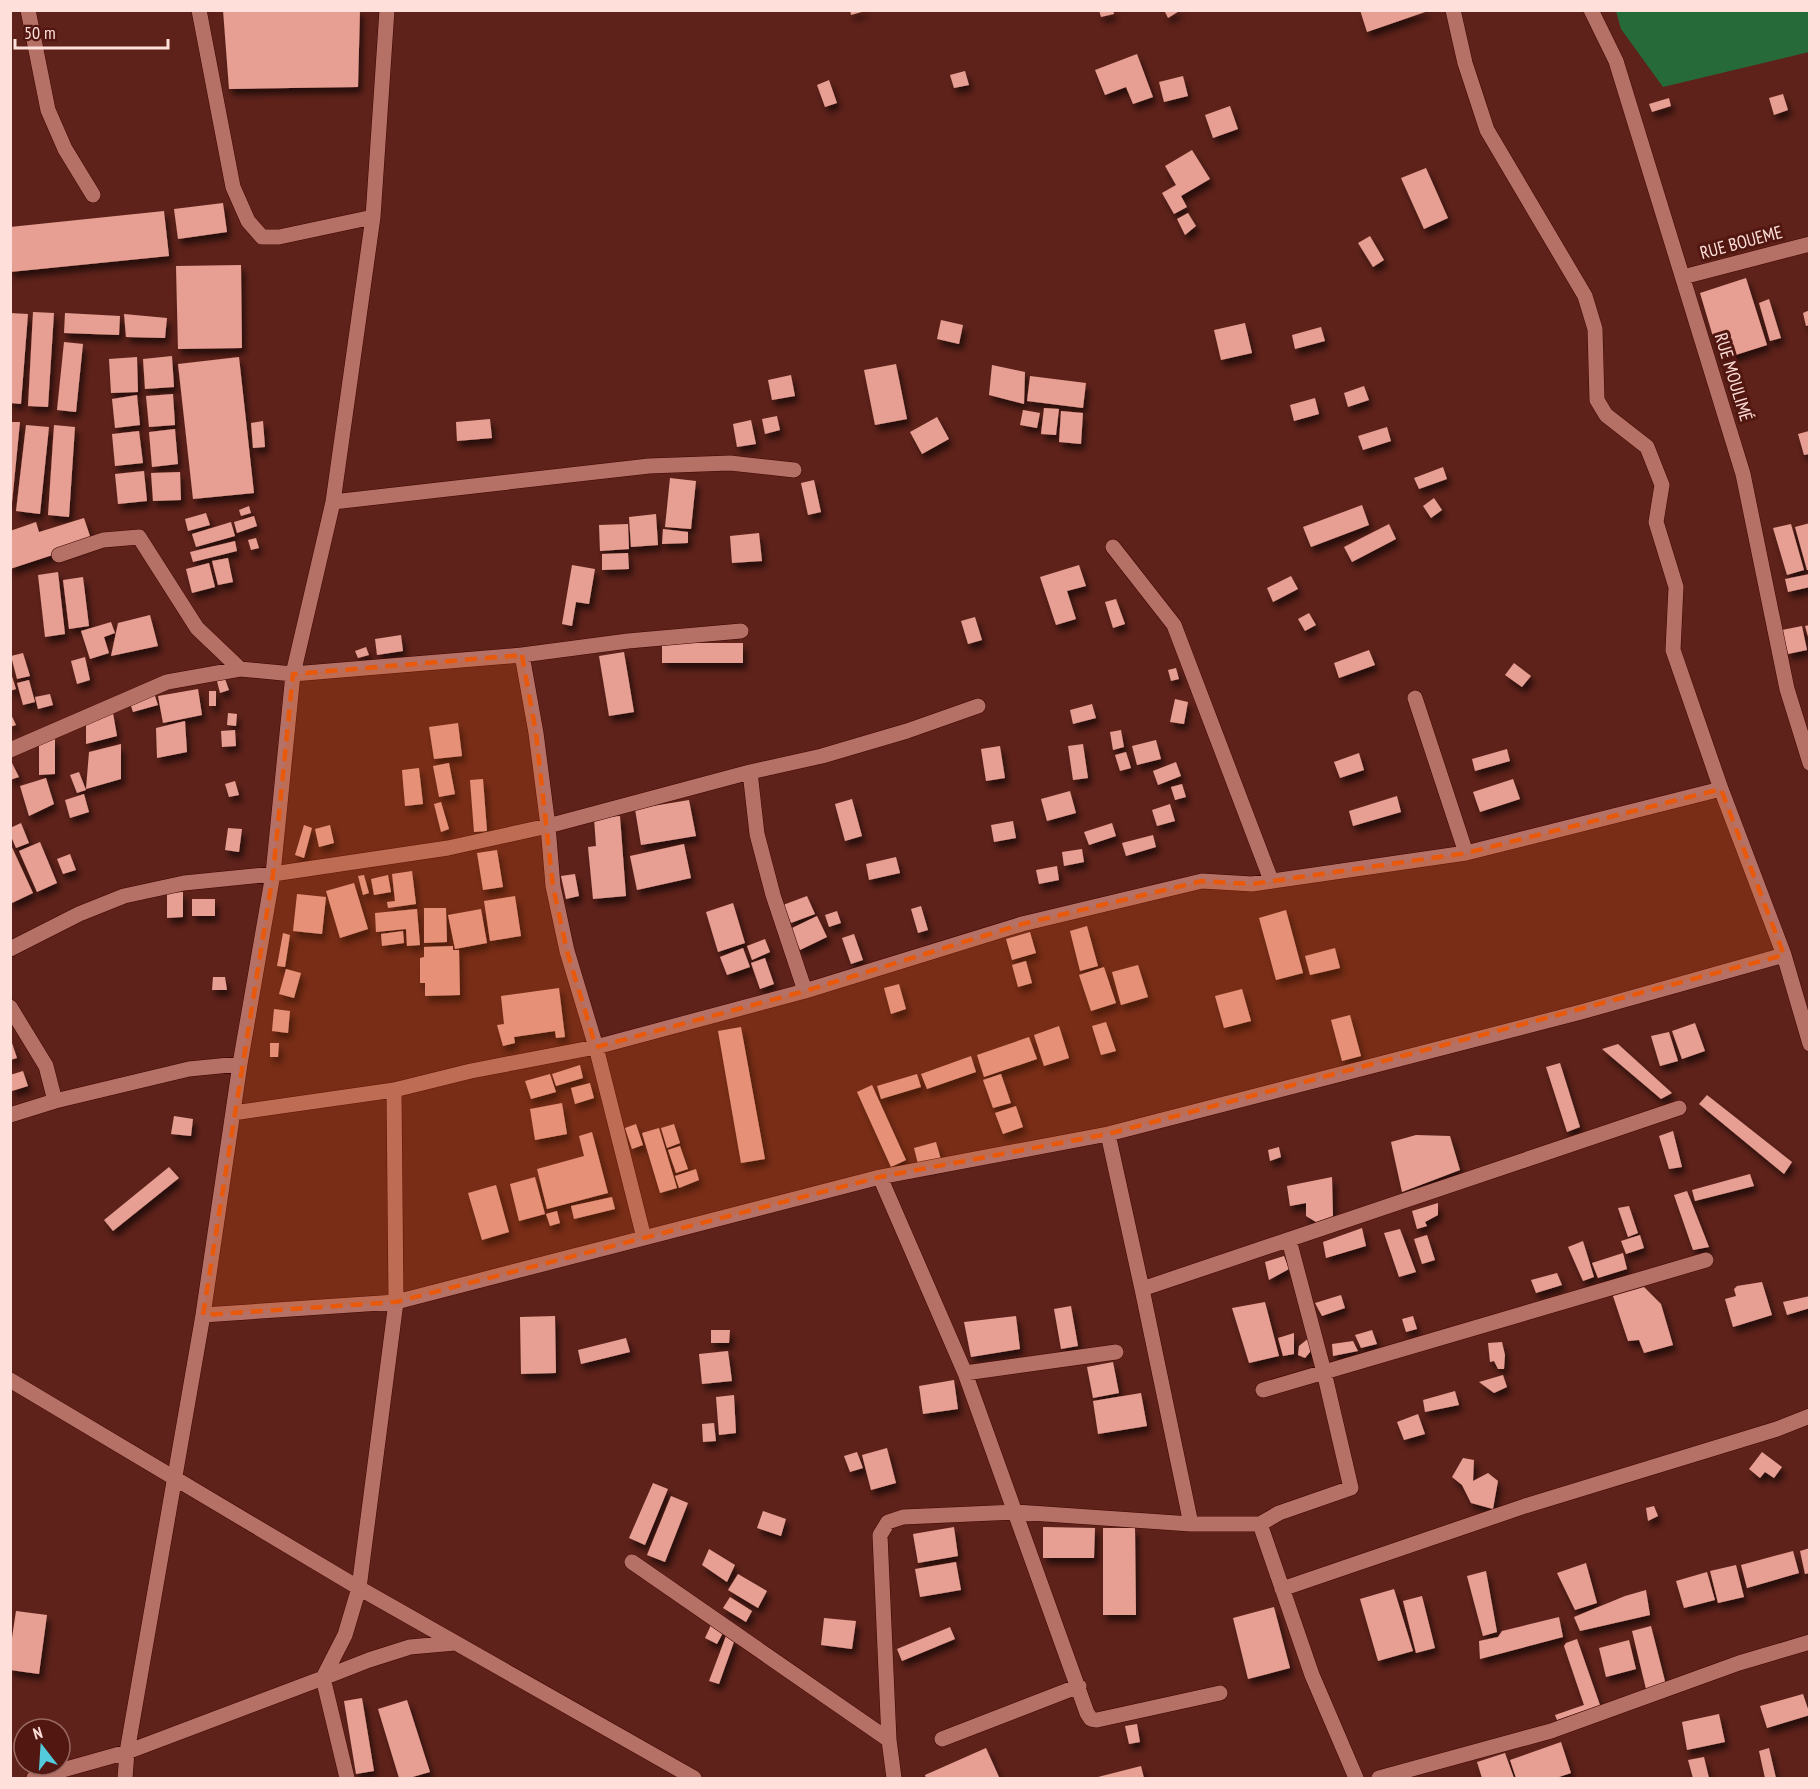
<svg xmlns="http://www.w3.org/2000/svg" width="1820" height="1789" font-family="'PT Sans Narrow',sans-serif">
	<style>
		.water { fill: #276a3a }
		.building { fill: #e79f93; filter: url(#shadow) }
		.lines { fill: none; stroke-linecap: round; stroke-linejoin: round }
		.minor-casing { stroke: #400503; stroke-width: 16 }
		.minor { stroke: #b57166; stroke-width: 15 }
		.marked { fill: #e8590c; fill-opacity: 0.2; stroke: #e8590c; stroke-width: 4.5; stroke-dasharray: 12 8; stroke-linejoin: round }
		.labels { text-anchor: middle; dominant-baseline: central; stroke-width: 6; stroke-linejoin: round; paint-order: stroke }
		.street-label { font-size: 18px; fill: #fedfd9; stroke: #521710 }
	</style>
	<defs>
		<filter id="shadow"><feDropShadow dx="3.5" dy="6" stdDeviation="3" flood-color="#0009"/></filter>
	</defs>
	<rect width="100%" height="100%" fill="#5e221a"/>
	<path class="water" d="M1616 11H1809V52L1663 87 1621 29Z"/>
	<path class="building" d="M223 10H360L358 87 229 89Z
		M850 10H865V11L851 15Z
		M1099 10H1113L1114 14 1101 17Z
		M1164 10H1181L1168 18Z
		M1360 10H1428V11L1367 32Z
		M1137 54 1153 97 1133 104 1126 87 1105 95 1095 70Z
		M965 71 969 85 954 88 950 75Z
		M1183 76 1188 96 1164 102 1159 82Z
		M829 80 837 103 825 107 817 85Z
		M1783 94 1788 110 1774 115 1769 98Z
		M1669 98 1671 106 1652 112 1649 104Z
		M1230 106 1238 129 1213 138 1205 115Z
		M1192 150 1210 179 1181 196 1187 207 1174 214 1162 193 1176 185 1165 166Z
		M1426 168 1448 218 1424 229 1401 178Z
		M223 203 227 232 178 239 174 209Z
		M164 211 169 256 10 272V227Z
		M1188 213 1196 226 1185 235 1177 219Z
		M1370 236 1384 260 1373 267 1358 243Z
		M241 265 242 348 178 349 176 266Z
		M1746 278 1767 345 1720 360 1700 293Z
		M1769 299 1781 338 1770 341 1759 303Z
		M1810 310V325L1806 326 1803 313Z
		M33 312 54 313 48 407 28 406Z
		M10 313 28 314 21 404 10 403Z
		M65 313 120 316 119 335 64 333Z
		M124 314 167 318 165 338 126 337Z
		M941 320 963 325 959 344 937 339Z
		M1245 323 1252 353 1221 360 1214 330Z
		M1321 327 1325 341 1295 349 1292 335Z
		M64 342 83 344 76 412 57 410Z
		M172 356 174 387 145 389 143 359Z
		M137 357 138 392 111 393 109 359Z
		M239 357 254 493 193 499 178 364Z
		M896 364 907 419 875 425 864 370Z
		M992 365 1025 372 1024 404 989 395Z
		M791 375 795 396 772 400 768 380Z
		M1030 376 1086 383 1083 408 1027 401Z
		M1364 386 1369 400 1348 407 1344 393Z
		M173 394 175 425 149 427 146 396Z
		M137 395 140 425 115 428 112 399Z
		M1315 398 1319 414 1294 421 1290 405Z
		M1044 408 1059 409 1056 435 1041 434Z
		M1023 410 1040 413 1037 428 1020 425Z
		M1061 411 1083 413 1081 444 1059 442Z
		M777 416 780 430 765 434 762 419Z
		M937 417 949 439 922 454 910 432Z
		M490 419 492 438 457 441 456 422Z
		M751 420 756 444 737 447 733 424Z
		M263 421 265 447 253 448 251 423Z
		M10 422H20L12 503H10Z
		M26 425 49 427 40 514 16 511Z
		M54 425 75 427 69 517 48 515Z
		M1387 427 1391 441 1363 450 1358 436Z
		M175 429 178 464 152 467 149 432Z
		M139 431 143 463 115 466 112 434Z
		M1809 431 1810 454 1804 455 1798 434Z
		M1443 467 1447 479 1419 489 1414 478Z
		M144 471 147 501 118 504 115 474Z
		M180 472 181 500 153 501 151 473Z
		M670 478 696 481 691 529 665 527Z
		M814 480 821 512 808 515 801 483Z
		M1434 498 1442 510 1431 518 1423 506Z
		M1362 505 1369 525 1311 547 1303 527Z
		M249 506 251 513 241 516 239 510Z
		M206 513 210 525 188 531 185 519Z
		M656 514 658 545 631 547 629 517Z
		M254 516 257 526 237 533 234 522Z
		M84 518 92 542 10 569V531L36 522 39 532Z
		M231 522 235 536 196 547 192 534Z
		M1810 523V570H1807L1795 527Z
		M628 524 629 549 600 551 599 525Z
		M1389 524 1396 539 1352 562 1344 547Z
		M1791 524 1804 570 1787 575 1773 528Z
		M663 529 688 532V543L662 544Z
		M759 533 762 561 732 563 730 536Z
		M256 538 259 548 251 550 248 540Z
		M235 541 237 551 193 562 190 552Z
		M628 553 629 569 602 570V554Z
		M228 558 233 582 218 585 212 561Z
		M209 563 215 587 192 593 186 569Z
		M572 565 595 569 589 604 576 602 572 626 562 624Z
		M1079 565 1086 586 1067 591 1076 619 1056 625 1040 577Z
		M58 572 65 634 45 637 38 575Z
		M1810 574V587L1788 592 1785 579Z
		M1291 576 1298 589 1273 602 1267 588Z
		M83 577 89 626 69 629 63 580Z
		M1116 599 1125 624 1113 628 1105 602Z
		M1309 613 1316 625 1305 631 1298 619Z
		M150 615 158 646 111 656 118 623Z
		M975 617 982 640 968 644 961 621Z
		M111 622 115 633 104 637 109 653 90 659 81 631Z
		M1810 625V640H1809L1805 626Z
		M1802 626 1807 650 1788 654 1782 630Z
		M401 635 403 651 377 655 375 639Z
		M662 643H743V663H662Z
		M366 647 369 655 358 658 355 651Z
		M1369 650 1375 665 1339 678 1334 663Z
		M624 652 634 712 609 716 599 656Z
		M23 653 30 676 17 679 11 656Z
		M85 657 90 680 77 684 71 661Z
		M1514 663 1531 676 1522 687 1505 675Z
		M1176 668 1179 679 1171 681 1168 670Z
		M10 670 16 689 10 691Z
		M225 679 229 690 220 693 217 681Z
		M29 680 35 702 23 705 17 683Z
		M198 689 202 715 163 723 158 696Z
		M209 691H216V706H209Z
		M154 693 158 705 133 712 129 700Z
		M50 694 53 705 38 709 35 697Z
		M1175 699 1188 702 1184 724 1170 722Z
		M1092 704 1096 718 1073 724 1070 710Z
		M10 712 16 725 10 727Z
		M113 713 117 736 86 744V721Z
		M228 713 237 714 236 726 227 725Z
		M185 721 187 752 157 758 156 728Z
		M458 723 462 756 434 759 429 727Z
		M235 730 236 746 222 747 221 731Z
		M1121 730 1124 747 1113 750 1110 732Z
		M55 738V774L39 775V739Z
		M1156 740 1161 759 1137 765 1132 746Z
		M121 744V779L86 789 89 752Z
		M1083 744 1088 778 1073 780 1068 746Z
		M1000 746 1005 778 986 781 981 749Z
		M1507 749 1510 761 1475 771 1472 759Z
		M1126 752 1131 768 1120 771 1115 755Z
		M1359 753 1364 770 1340 778 1334 762Z
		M10 759 19 777 10 780Z
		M1176 762 1181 776 1158 785 1153 771Z
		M449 763 455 794 439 797 433 766Z
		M419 768 423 804 405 806 402 770Z
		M79 772 86 790 77 793 70 775Z
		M46 778 54 804 29 816 20 786Z
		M483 779 487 831 474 832 470 780Z
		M1513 779 1520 799 1480 812 1473 792Z
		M235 781 239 795 229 797 225 784Z
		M1182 784 1186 797 1175 800 1171 787Z
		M1070 791 1076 813 1047 821 1041 799Z
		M84 794 89 812 70 818 65 800Z
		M1397 796 1401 812 1353 826 1349 811Z
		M852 799 862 836 845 841 835 804Z
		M689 800 696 836 641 845 635 809Z
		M441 802 449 829 441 832 434 804Z
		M1170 804 1175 821 1157 826 1152 810Z
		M620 816 626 896 593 899 588 847 596 846 594 818Z
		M1013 821 1016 838 994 842 991 825Z
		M21 823 29 843 16 848 10 834V828Z
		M1112 823 1116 836 1089 845 1084 832Z
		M304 825 312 828 304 858 295 855Z
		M330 825 334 843 319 847 315 829Z
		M228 828 242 829 239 852 225 850Z
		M1153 835 1156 847 1126 856 1122 843Z
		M40 842 57 883 37 892 19 851Z
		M10 843 33 893 12 903 10 901Z
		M684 844 691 878 637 890 630 856Z
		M1082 849 1084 862 1064 866 1062 852Z
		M497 850 503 887 483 890 477 853Z
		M70 854 76 870 63 874 57 859Z
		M896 857 900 873 869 880 866 864Z
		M1057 866 1059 880 1039 884 1036 870Z
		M412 871 416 904 388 908 387 902 395 901 392 874Z
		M575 874 579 896 566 899 561 876Z
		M364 875 369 893 363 895 358 876Z
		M388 875 391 892 374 895 371 879Z
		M354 883 368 929 340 938 326 891Z
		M183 892V917L167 918V893Z
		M297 894 326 897 322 934 293 931Z
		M515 896 521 936 490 941 484 901Z
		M807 896 815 914 791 923 783 905Z
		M192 899H215V916H192Z
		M733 903 745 943 718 952 706 912Z
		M921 906 928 930 918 933 911 909Z
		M424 908H446L447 942 424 943Z
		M417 909 420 945 407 946 406 929 376 932 375 913Z
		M481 909 487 943 455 949 448 915Z
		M1286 910 1303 973 1276 980 1259 918Z
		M837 911 841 923 829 927 825 915Z
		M817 916 827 937 800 950 790 929Z
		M1087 926 1098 966 1080 971 1070 931Z
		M403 931 404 943 382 946 381 934Z
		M1030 932 1036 953 1012 960 1006 939Z
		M283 933 290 935 285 967 277 966Z
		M854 934 863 960 851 964 842 938Z
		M765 939 770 952 752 960 747 946Z
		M453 946V950H459L460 995 425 996V983H420V958L424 957V947Z
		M743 948 750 967 727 975 720 957Z
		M1335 948 1340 968 1310 975 1305 956Z
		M765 958 774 984 760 989 751 963Z
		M1026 961 1032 983 1018 987 1012 965Z
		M1138 965 1148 997 1121 1005 1112 972Z
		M1104 967 1116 1003 1091 1011 1079 975Z
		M286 969 301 973 294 998 279 994Z
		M213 977H225L227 990H212Z
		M899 984 906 1009 891 1014 884 988Z
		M559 988 565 1037 556 1038 555 1031 514 1037 515 1043 503 1046 497 1025 504 1024 501 996Z
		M1242 989 1251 1021 1224 1028 1215 996Z
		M274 1009 290 1011 288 1033 272 1031Z
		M1350 1015 1361 1056 1342 1061 1331 1020Z
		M1106 1022 1116 1051 1101 1055 1092 1026Z
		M1695 1023 1705 1051 1682 1059 1672 1031Z
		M1059 1026 1069 1058 1044 1066 1034 1035Z
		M741 1027 765 1159 741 1163 718 1031Z
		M1669 1032 1678 1061 1660 1066 1651 1036Z
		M10 1037 17 1058 10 1060Z
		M1029 1037 1037 1059 984 1077 977 1055Z
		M270 1043H279L278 1057H270Z
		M1618 1044 1672 1093 1661 1099 1602 1049Z
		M971 1056 976 1072 927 1089 921 1074Z
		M1560 1063 1580 1127 1567 1132 1546 1067Z
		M580 1065 583 1078 556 1086 552 1074Z
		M23 1071 28 1086 12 1091 10 1075Z
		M550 1074 556 1092 531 1099 525 1081Z
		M917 1074 921 1087 881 1099 877 1086Z
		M1001 1074 1011 1103 993 1108 983 1080Z
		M590 1083 594 1098 575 1104 571 1088Z
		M872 1085 906 1160 891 1167 857 1092Z
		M1707 1095 1792 1162 1784 1174 1699 1104Z
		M562 1103 567 1134 535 1140 530 1109Z
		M1016 1106 1023 1127 1003 1134 995 1113Z
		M174 1116 193 1119 191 1136 171 1134Z
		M636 1124 643 1145 632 1149 625 1128Z
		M674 1124 680 1143 667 1148 661 1128Z
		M659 1128 677 1188 660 1193 642 1133Z
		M1673 1131 1682 1167 1669 1169 1659 1136Z
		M592 1132 608 1193 547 1209 537 1169 584 1156 579 1136Z
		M1416 1135 1450 1136 1460 1170 1402 1192 1391 1142Z
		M936 1142 942 1163 919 1168 914 1148Z
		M680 1146 688 1169 676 1173 668 1150Z
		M1279 1147 1281 1157 1270 1161 1268 1150Z
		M169 1167 179 1178 113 1231 104 1220Z
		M696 1169 699 1180 679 1188 675 1176Z
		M1750 1174 1754 1186 1695 1201 1692 1190Z
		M535 1177 545 1214 519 1221 510 1184Z
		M1332 1177 1333 1216 1316 1222 1306 1216V1203L1290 1206 1287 1186Z
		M496 1185 509 1232 482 1240 468 1193Z
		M1687 1191 1709 1247 1693 1250 1674 1195Z
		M612 1197 615 1209 574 1219 571 1206Z
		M1438 1203V1215L1425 1222 1427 1226 1417 1229 1412 1211Z
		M1629 1206 1638 1233 1628 1237 1618 1208Z
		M557 1211 560 1223 550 1226 546 1214Z
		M1362 1228 1366 1246 1326 1258 1323 1242Z
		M1400 1229 1416 1272 1399 1277 1384 1233Z
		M1427 1235 1435 1260 1422 1264 1414 1239Z
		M1640 1235 1644 1248 1626 1254 1621 1241Z
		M1583 1241 1594 1277 1583 1281 1568 1247Z
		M1623 1253 1627 1269 1598 1278 1592 1263Z
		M1284 1256 1289 1269 1269 1280 1265 1262Z
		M1557 1273 1562 1285 1536 1293 1531 1280Z
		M1762 1282 1772 1315 1733 1327 1725 1299 1736 1296 1734 1289 1737 1286Z
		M1644 1287 1661 1304 1673 1345 1644 1353 1639 1340 1628 1341 1613 1296Z
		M1341 1295 1345 1308 1322 1316 1315 1303Z
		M1810 1296V1308L1787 1315 1783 1302Z
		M1265 1302 1279 1356 1249 1363 1232 1308Z
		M1071 1306 1078 1346 1061 1349 1054 1309Z
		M555 1316 556 1373 521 1374 520 1317Z
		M1016 1316 1020 1349 971 1357 964 1322Z
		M1413 1316 1417 1329 1406 1332 1402 1319Z
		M711 1330H730L729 1343H711Z
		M1372 1330 1377 1344 1361 1348 1355 1335Z
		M1294 1333V1354L1283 1356 1278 1338Z
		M1310 1337 1316 1345 1305 1358 1298 1355 1299 1346Z
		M626 1338 630 1352 581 1364 578 1350Z
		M1353 1341 1358 1351 1333 1356 1332 1344Z
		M1502 1342 1505 1355 1504 1369H1498L1494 1361 1490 1362 1488 1343Z
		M728 1351 732 1381 702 1384 699 1354Z
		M1113 1362 1119 1393 1093 1398 1087 1367Z
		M1503 1375 1507 1387 1494 1393 1479 1382Z
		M954 1380 958 1409 923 1414 919 1386Z
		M1455 1391 1459 1405 1425 1412 1423 1400Z
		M1141 1393 1147 1426 1098 1434 1093 1401Z
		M734 1395 736 1433 719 1435 716 1397Z
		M1418 1414 1425 1434 1404 1440 1397 1422Z
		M714 1423 716 1441 703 1442 702 1424Z
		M887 1448 896 1483 871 1490 862 1455Z
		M857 1452 863 1468 850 1472 844 1456Z
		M1762 1452 1782 1467 1774 1478 1765 1472 1760 1478 1749 1469Z
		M1463 1458 1474 1460 1473 1481 1488 1473 1498 1481 1493 1509 1471 1503 1462 1485 1452 1477Z
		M653 1483 668 1489 645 1545 629 1538Z
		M671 1496 688 1503 665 1562 647 1555Z
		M1654 1506 1658 1516 1648 1521 1646 1508Z
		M763 1511 786 1519 781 1536 757 1528Z
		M954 1527 958 1556 918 1563 913 1534Z
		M1043 1527 1095 1528 1094 1558H1043Z
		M1103 1528H1135L1136 1615H1103Z
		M1810 1548V1573L1805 1574 1800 1551Z
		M709 1549 735 1565 727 1582 702 1565Z
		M1793 1551 1799 1573 1747 1588 1741 1565Z
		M956 1562 961 1590 920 1597 915 1569Z
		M1586 1563 1597 1603 1575 1610 1557 1573Z
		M1736 1565 1744 1597 1718 1603 1710 1571Z
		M1486 1571 1497 1632 1483 1636 1467 1576Z
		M1707 1572 1715 1600 1684 1608 1676 1581Z
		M738 1574 767 1591 758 1608 728 1590Z
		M1394 1589 1413 1651 1378 1661 1360 1599Z
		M1646 1590 1650 1615 1580 1631 1574 1617 1625 1596Z
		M1422 1596 1435 1648 1416 1653 1403 1601Z
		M730 1597 752 1611 746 1622 723 1608Z
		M1274 1607 1290 1668 1248 1679 1233 1618Z
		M16 1611 47 1615 39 1674 10 1670V1651Z
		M1559 1617 1563 1637 1480 1659 1479 1641 1498 1637 1502 1631Z
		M824 1618 856 1621 852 1649 821 1645Z
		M711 1625 724 1631 717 1644 705 1638Z
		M1651 1626 1666 1685 1646 1689 1632 1631Z
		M950 1627 955 1639 902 1661 897 1649Z
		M726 1636 735 1639 719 1684 709 1681Z
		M1577 1639 1600 1705 1557 1720 1555 1715 1584 1705 1564 1646 1566 1643Z
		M1629 1640 1636 1669 1606 1677 1599 1648Z
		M1803 1694 1810 1715 1767 1728 1760 1706Z
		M362 1698 374 1771 356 1774 344 1701Z
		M407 1700 430 1772 409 1778H399L378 1709Z
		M1719 1714 1725 1742 1687 1750 1682 1722Z
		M1137 1724 1140 1742 1129 1744 1125 1726Z
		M1561 1742 1571 1773 1556 1778H1516L1510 1760Z
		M986 1748 999 1777 995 1778H926L925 1775Z
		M1769 1748 1776 1778H1765L1759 1751Z
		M1505 1753 1514 1778H1482L1477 1762Z
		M1704 1757 1709 1778H1693L1688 1760Z
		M1141 1766 1144 1778H1094Z"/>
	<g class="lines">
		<g class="minor-casing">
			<path id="minor" d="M28 10 48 110 65 149 93 195
				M199 10 233 187 248 221 262 237H279L373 217
				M1453 10 1465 63 1487 130 1585 296 1595 329 1597 400 1606 415 1647 447 1662 485 1656 522 1676 587 1673 650 1721 789 1784 955 1810 1044
				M1591 10 1616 61 1743 474 1787 689 1810 763
				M1683 277 1810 244
				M333 502 649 466 730 463 794 470
				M1113 547 1174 625 1271 880
				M59 555 103 540 139 537 197 628 240 669
				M522 655 536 733 548 826 553 886 567 951 596 1047 644 1238
				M1415 698 1466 853
				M10 750 167 682 240 669 293 674 522 655 628 641 741 631
				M10 949 79 914 124 896 184 883 273 874 448 848 548 826 750 772 822 756 907 731 978 706
				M805 991 1022 924 1202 881 1252 884 1466 853 1721 789
				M10 1007 46 1066 55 1101
				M233 1113 394 1090 471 1071 596 1047 805 991 773 895 757 834 750 772
				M10 1115 55 1101 189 1069 240 1064
				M1108 1134 1142 1289 1191 1524
				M880 1177 965 1373 1087 1713 1091 1719 1097 1720 1220 1693
				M1142 1289 1679 1108
				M203 1315 396 1302 880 1177 1108 1134 1581 1012 1784 955
				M965 1373 1116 1352
				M10 1380 359 1588 694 1778
				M1263 1390 1706 1260
				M1260 1524 1279 1513 1351 1488 1324 1372 1289 1240
				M632 1562 889 1740
				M1282 1589 1525 1506 1777 1429 1810 1416
				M942 1739 1079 1686
				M34 1778 127 1752 323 1678 345 1635 359 1588 396 1302 394 1090
				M125 1778 127 1752 203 1315 240 1064 273 874 293 674 333 502 373 217 387 10
				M347 1778 323 1678 369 1660 410 1647 455 1643
				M894 1778 889 1740 880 1535 888 1522 903 1517 1016 1512 1191 1524H1260L1312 1675 1356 1778
				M1379 1778 1551 1731 1739 1663 1810 1642"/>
		</g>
		<use href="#minor" class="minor"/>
	</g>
	<path class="marked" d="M522 655 536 733 553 886 567 951 596 1047 805 991 1022 924 1202 881 1252 884 1466 853 1721 789 1784 955 1108 1134 880 1177 396 1302 203 1315 273 874 293 674Z"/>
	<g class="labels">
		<g class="street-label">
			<text transform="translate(1741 242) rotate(-15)">RUE BOUEME</text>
			<text transform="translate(1734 377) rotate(73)">RUE MOULIMÉ</text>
		</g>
	</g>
	<rect width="1820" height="1789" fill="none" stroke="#fedfd9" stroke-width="24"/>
	<g transform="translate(42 1747) rotate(343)"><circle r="28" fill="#521710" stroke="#976760" stroke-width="1.5"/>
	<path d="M0-4.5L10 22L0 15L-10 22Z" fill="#54cadd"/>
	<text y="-9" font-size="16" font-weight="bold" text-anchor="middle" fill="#fedfd9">N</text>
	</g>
	<path d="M15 39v9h153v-9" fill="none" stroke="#fedfd9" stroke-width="3"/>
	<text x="24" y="39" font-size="18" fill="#fedfd9" stroke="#521710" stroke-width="4.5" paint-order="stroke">50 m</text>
</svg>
